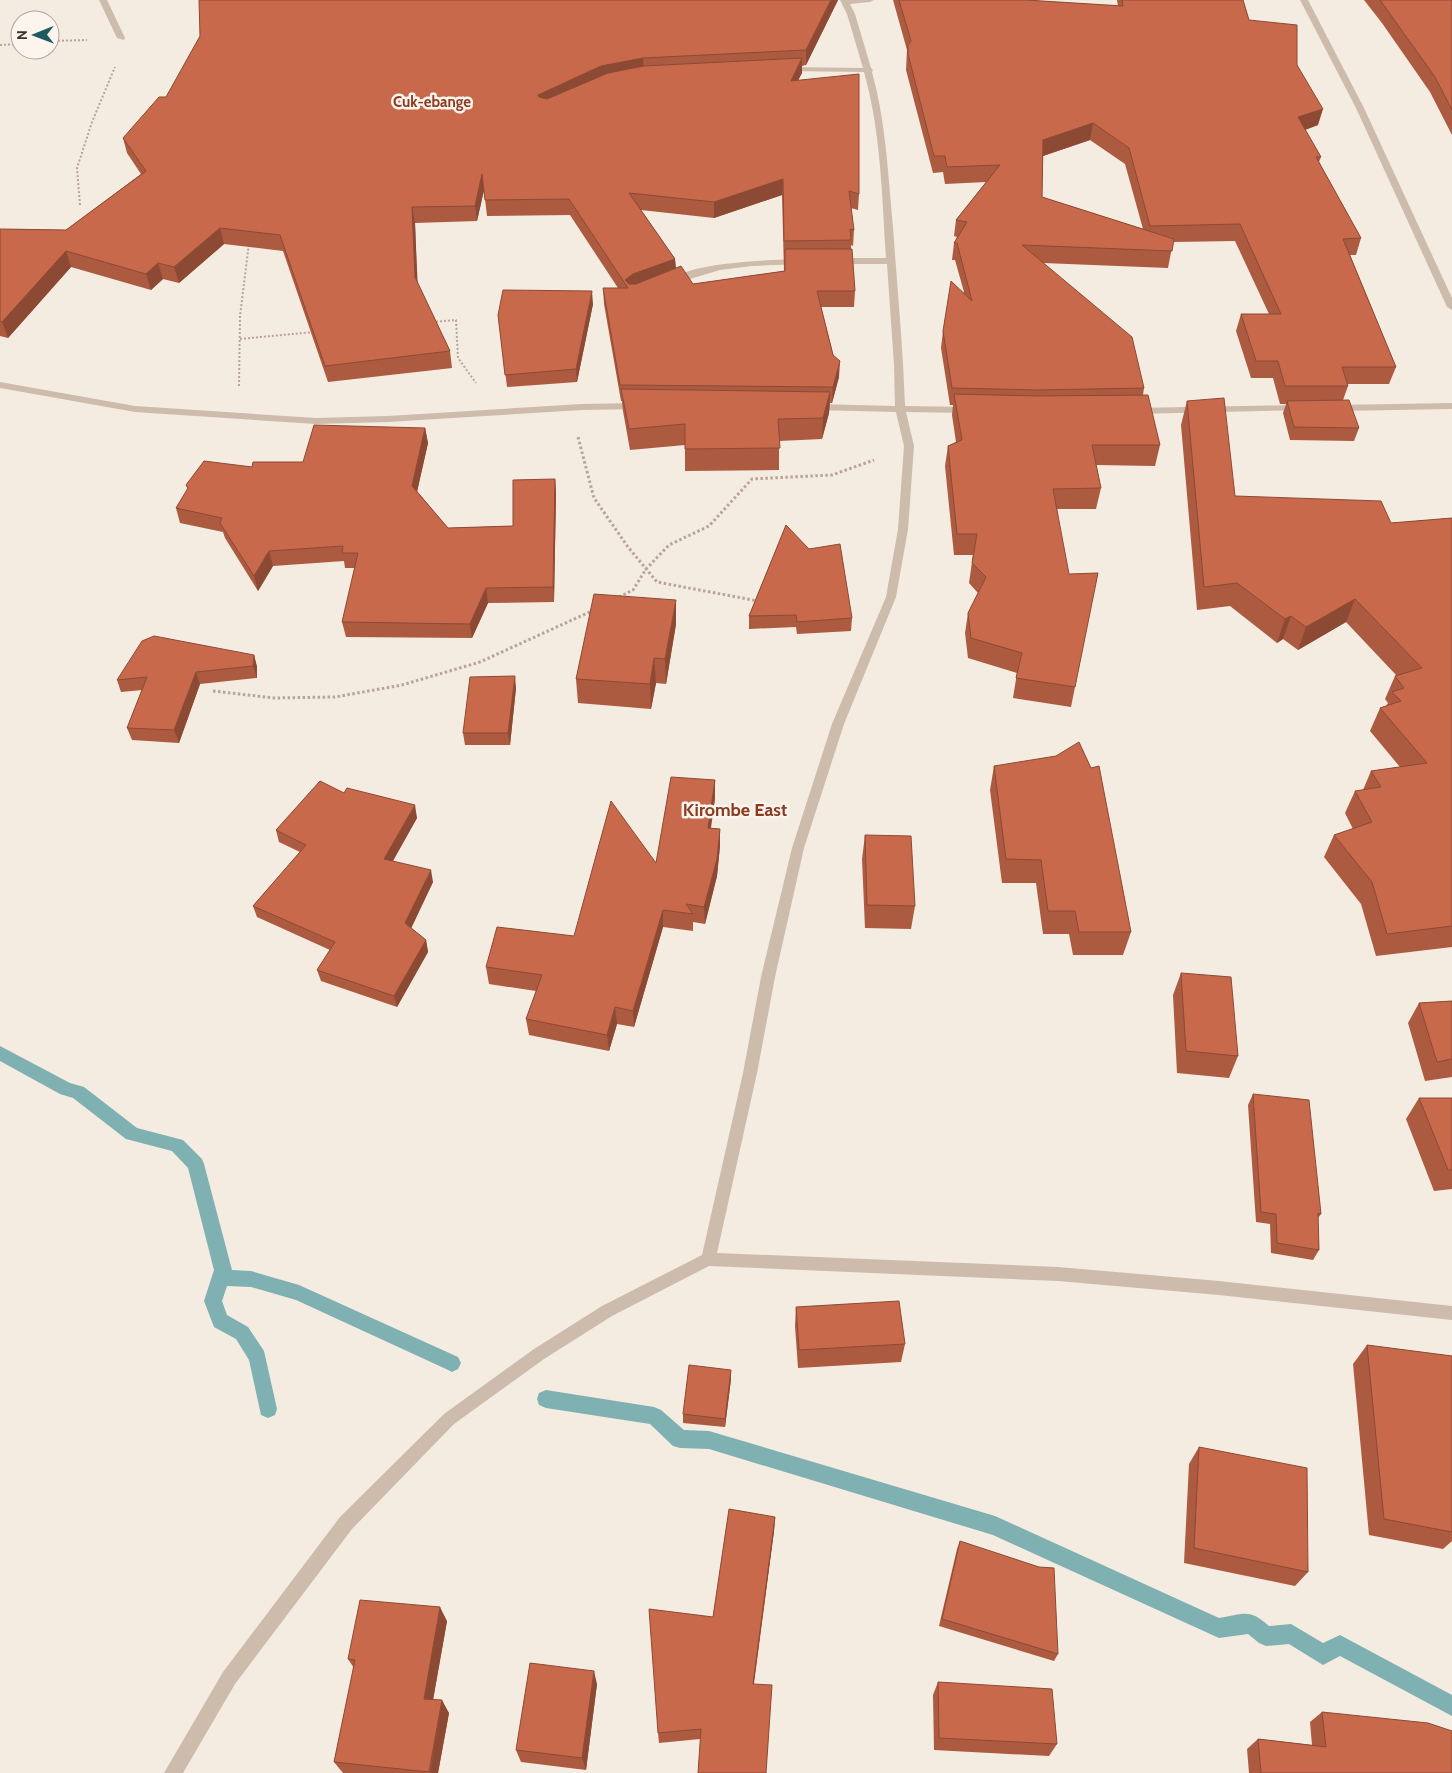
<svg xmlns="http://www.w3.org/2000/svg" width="1452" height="1773" font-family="Cabin,sans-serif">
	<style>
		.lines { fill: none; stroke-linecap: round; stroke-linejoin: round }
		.stream { fill: #7fb0b2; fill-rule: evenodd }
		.path-far1 { stroke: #b9a596; stroke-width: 2; stroke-dasharray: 2 2; stroke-linecap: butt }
		.path { stroke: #b9a596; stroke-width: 3; stroke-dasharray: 2.5 2.5; stroke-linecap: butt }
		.minor { fill: #cdbbac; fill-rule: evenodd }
		.wall { fill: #ac5a40; fill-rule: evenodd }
		.shaded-wall { fill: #8c4a34 }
		.building { fill: #c8694b; stroke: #8c4a34 }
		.labels { text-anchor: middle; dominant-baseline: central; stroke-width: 5; stroke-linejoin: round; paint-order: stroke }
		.far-quarter-label { font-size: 15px; font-weight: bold; fill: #8c3b22; stroke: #fbf5ee }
		.quarter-label { font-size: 18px; font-weight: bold; fill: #8c3b22; stroke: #fbf5ee }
	</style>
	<rect width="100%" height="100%" fill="#f4ebe1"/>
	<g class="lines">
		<path class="stream" d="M0 1046 70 1083 84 1087 137 1128 183 1140 202 1159 204 1164 232 1270 251 1271 299 1285 458 1357 461 1363 458 1369 452 1372 446 1369 296 1300 251 1287 227 1286 222 1301 227 1315 248 1327 264 1351 277 1409 275 1415 268 1418 261 1415 249 1360 236 1339 214 1327 204 1301 214 1270 188 1168 172 1151 126 1139 73 1098 60 1094 0 1061Z
			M546 1390 654 1407 661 1410 684 1430 709 1431 995 1516 1219 1618C1244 1614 1249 1608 1269 1626L1291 1624 1323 1643 1340 1635 1452 1695V1716L1340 1656 1323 1665 1289 1644 1266 1646 1259 1643 1248 1634 1219 1638 993 1535 709 1449 680 1448 673 1446 650 1424 546 1408 539 1405 537 1399 539 1393Z"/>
		<path class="path-far1" d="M50 41 87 40
			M0 45 20 44
			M80 205 77 168 92 122 115 67
			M432 322 456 320 458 358 476 383
			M240 339 314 332
			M239 386 240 316 249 243"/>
		<path class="path" d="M578 437 594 498 628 547 657 582 758 601
			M619 597 633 590 646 569 669 545 709 526 752 479 832 475 874 460
			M213 691 274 698 335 697 402 685 480 662 594 610"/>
		<path class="minor" d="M99 0H107L125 38 124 40 117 38Z
			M840 0H874L870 2 850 4 855 14 871 68 873 70 872 72C886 122 888 175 893 227 897 286 903 346 905 406L969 407 974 410 969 413 906 412 914 446 908 529 896 597 844 724 804 848 775 977 757 1073 717 1253 1058 1267 1219 1281 1452 1306V1320L1219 1295 1058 1281 709 1266 612 1316 544 1359 454 1424 352 1529 235 1684 183 1773H164L223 1672 340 1517 444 1414 534 1349 602 1306 702 1255 743 1073 761 977 792 848 832 724 886 597 898 529 904 446 896 412 814 410 809 407 814 404 895 406 894 365 887 264H835L831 261 835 258H886C882 197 881 132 864 72L786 71 782 69 786 67 863 68 847 14Z
			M1300 0H1308L1364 108 1452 298V310L1447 307 1356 108Z
			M800 259 803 260V264L752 266 720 270 673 284 668 281C690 262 770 260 800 259Z
			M0 382 135 406 316 418 388 416 582 404 639 403 644 406 639 409 582 410 388 422 316 424 135 412 0 388Z
			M1452 403V409L1337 411 1332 408 1337 405Z
			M1302 405 1305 406V410L1134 414 1129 411 1134 408Z"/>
	</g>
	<path class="wall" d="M838 0 806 65 802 66V73L798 80 859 194 858 210 851 208 854 230 853 246 851 245V249L855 291 854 307H821L839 377 832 403H830L829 413 822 439 779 441V470L685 471V445L630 450 623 411 622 401H621L604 304 603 288H618L570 215 487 216 484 190 477 221 415 223 417 281 450 351 452 368 328 382 283 251 224 244 179 283 163 279 151 290 71 267 8 338 0 336V229L66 230 141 174 127 153 123 138 166 97ZM782 195 784 271 693 284 676 268 675 259 641 210 714 218Z
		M893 0H1026L1118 6 1117 0H1243L1249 20 1297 65 1318 125 1305 130 1321 157 1319 162 1361 238 1356 255H1350L1396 367 1389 384H1347L1348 386 1343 400 1359 428 1354 441 1290 440 1283 413 1286 404H1280L1273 378H1251L1236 331 1241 314H1269L1235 241 1173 242 1168 268 1043 263 1144 388 1143 395 1160 445 1155 466 1096 465 1101 488 1096 509H1057L1075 687 1071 707 1013 698 1017 673 968 658 965 633 968 613 978 593 969 583 973 555H954L945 466 948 446 956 442 952 415 953 405H950L941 348 943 331 964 292 955 260H952L954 243 957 237 954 236 956 220 986 182 945 184 943 172 933 173 906 70 907 50ZM1090 140 1125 164 1143 229 1042 197 1043 156Z
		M1364 0H1452V135L1430 92 1382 23Z
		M593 304 577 382 507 387 498 315Z
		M1187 401 1235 496 1391 523 1452 518V947L1376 956 1361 904 1324 857 1334 835 1353 829 1345 813 1355 791 1363 790 1371 771 1400 767 1370 731 1380 708 1386 706 1388 703 1385 699 1395 676H1397L1346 622 1298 650 1283 639 1277 643 1230 606 1197 610 1181 425Z
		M425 428 428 443 417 491 448 528 513 526 555 479 556 493 554 602 488 603 472 638 346 637 342 622 355 568H345L344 561 273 566 258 591 225 538 223 532 180 523 176 508 188 489 186 485 252 467 303 462Z
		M786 525 852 618 851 631 797 634 796 627 749 629V616Z
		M676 624 666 684 656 683 651 709 578 703 576 679Z
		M254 655 257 667V678L200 684 179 743 132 740 127 728 142 690 121 692 117 680Z
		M516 688 510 745H465L463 733Z
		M994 766 1131 932 1123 955H1073L1069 934H1043L1036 883H1002L990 790Z
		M715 780V798L711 828 720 846 717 876 705 924 693 922V931L663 927 634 1027 617 1024 609 1051 529 1035 526 1019 536 991 489 984 486 967 574 936 656 863Z
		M344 793 417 818 393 861 433 882 411 928 426 940 428 952 397 1007 321 981 317 970 330 950 257 917 253 906 300 852 279 842 276 830Z
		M865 835 915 906 911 929 865 928 862 859Z
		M1181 973 1238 1056 1229 1078 1177 1073 1173 995Z
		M1452 1001V1077L1425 1081 1408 1023 1419 1003Z
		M1253 1094 1321 1214 1318 1218 1319 1250 1313 1260 1271 1253 1270 1224 1256 1222 1248 1105Z
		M1419 1098H1452V1189L1434 1191 1406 1119Z
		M796 1307 905 1344 901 1362 798 1368 795 1326Z
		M1367 1345 1452 1356V1541L1443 1549 1369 1535 1353 1364Z
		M731 1370V1379L725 1427 683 1423V1414Z
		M1199 1447 1308 1572 1295 1586 1184 1563 1189 1464Z
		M775 1517 774 1531 754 1684 700 1739 659 1743 658 1733 713 1617Z
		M960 1541 1058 1654 1054 1661 939 1626 957 1549Z
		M447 1621 433 1700 449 1713 438 1773H343L334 1762 354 1668 348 1659Z
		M938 1682 1057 1744 1049 1756 934 1750 933 1695Z
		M597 1684 586 1770 521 1762 516 1750Z
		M1322 1712 1452 1773H1249L1247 1749 1258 1739 1312 1745 1310 1722Z"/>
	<path class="shaded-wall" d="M831 0H838L806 65V50Z
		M643 58 644 73 539 110 538 95 601 66Z
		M802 58V73L790 96 791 81Z
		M1323 109 1318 125 1293 134 1298 117Z
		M1093 123 1090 140 1040 157 1043 140Z
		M482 174 484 190 477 221 475 206Z
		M783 179 782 195 714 218V202Z
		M412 207 415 223 418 292 415 277Z
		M220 228 224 244 179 283 174 267Z
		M66 251 71 267 8 338 2 322Z
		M675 259 676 275 628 288 625 280 633 274Z
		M158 263 163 279 151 290 146 274Z
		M592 291 593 304 577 382 576 369Z
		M840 361 839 377 832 403 833 387Z
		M830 392 829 413 822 439 823 418Z
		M425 428 428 443 415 501 412 486Z
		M555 479 556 493 554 602 553 587Z
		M269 551 273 566 258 591 254 576Z
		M486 588 488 603 472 638 470 624Z
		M1355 599 1346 622 1298 650 1306 627Z
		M676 600V624L666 684 665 659Z
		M1291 616 1283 639 1277 643 1285 619Z
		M254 655 257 667V678L253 666Z
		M654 658 656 683 651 709 650 684Z
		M196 672 200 684 179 743 174 730Z
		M515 676 516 688 510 745 508 733Z
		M715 780V798L708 845V828Z
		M415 805 417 818 387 871 384 859Z
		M720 829V846L717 876 705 924 704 907Z
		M431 870 433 882 408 935 405 923Z
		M663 910V927L634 1027 633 1011Z
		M426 940 428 952 397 1007 394 996Z
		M615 1007 617 1024 609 1051 607 1035Z
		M731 1370V1379L725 1427V1419Z
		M775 1517 774 1531 752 1695 753 1684Z
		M440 1607 447 1621 431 1711 424 1699Z
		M594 1671 597 1684 586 1770 582 1758Z
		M442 1700 449 1713 438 1773H430Z"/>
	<path class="building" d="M199 0H831L806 50 643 58 601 66 538 95 539 97 547 99 608 73 644 66 802 58 791 81 859 74V194L849 191 854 230 850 229 851 240 784 241 783 179 714 202 629 193 675 259 633 274 625 280 629 284H636L681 266 693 284 785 271V249H852L855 291H817L833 355 840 361 833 387 620 385 603 288H628L569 199 485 200 482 174 475 206 412 207 415 277 450 351 325 366 280 235 220 228 174 267 158 263 146 274 66 251 2 322 0 321V229L66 230 146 171 123 138 159 97H166L200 36Z
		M899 0H1026L1123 6 1122 0H1243L1249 20 1297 25V65L1323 109 1298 117 1321 157H1316L1361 238 1343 239 1396 367H1342L1348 386H1285L1278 361H1256L1241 314H1281L1240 224 1150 226 1129 148 1093 123 1043 140 1042 197 1174 239 1172 251 1022 245 1132 337 1144 388 1037 390 952 388 943 331 951 281 972 301 957 243H954L967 222 956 220 1000 165 947 167 945 156H934L908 54V45L911 41Z
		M1380 0H1452V110L1435 77Z
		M503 290 592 291 576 369 505 375 498 315Z
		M621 389 830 392 823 418 778 419 780 448 685 449V424L629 429Z
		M954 394 1037 396 1148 395 1160 445H1092L1101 488 1053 489 1069 574 1098 573 1075 687 1016 678 1022 653 971 638 968 613 986 577 972 563 977 534H957L948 446 962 440Z
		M1224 398 1235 496 1381 501 1391 523 1452 518V926L1387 934 1372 882 1334 835 1372 822 1355 791 1381 787 1371 771 1427 763 1380 708 1401 701 1392 692 1404 688 1395 676 1422 668 1355 599 1306 627 1291 616 1285 619 1237 583 1204 587 1187 401Z
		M1349 400 1359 428 1294 427 1287 401Z
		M314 425 425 428 412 486 448 528 513 526V480L555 479 553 587 486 588 470 624 342 622 358 553H342L343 546 269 551 254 576 220 523 222 518 176 508 188 488 186 485 204 461 252 467 253 462H303Z
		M786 525 809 549 840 544 852 618 797 622 796 615 749 616Z
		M594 594 676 600 665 659 654 658 650 684 576 679Z
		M154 636 254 655 253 666 196 672 174 730 127 728 147 677 117 680 142 641Z
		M515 676 508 733H463L470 677Z
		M1079 742 1091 768 1099 766 1131 932H1079L1075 911H1048L1041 860 1006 859 994 766 1056 756Z
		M671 777 715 780 708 828 720 829 717 859 704 907 686 904 693 914 663 910 633 1011 615 1007 607 1035 526 1019 542 975 486 967 497 927 574 936 611 801 656 863Z
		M320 781 344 793 347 788 415 805 384 859 431 870 405 923 426 940 394 996 317 970 335 942 253 906 306 845 276 830Z
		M865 835 911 836 915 906 867 905Z
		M1181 973 1231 977 1238 1056 1186 1051Z
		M1452 1001V1059L1437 1062 1419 1003Z
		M1253 1094 1309 1100 1321 1214 1318 1213 1319 1250 1277 1243 1276 1214 1261 1212Z
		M1419 1098H1452V1170H1448Z
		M899 1301 905 1344 799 1350 796 1307Z
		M1367 1345 1452 1356V1532L1384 1519Z
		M689 1365 731 1370 725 1419 683 1414Z
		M1199 1447 1307 1468 1308 1572 1194 1548Z
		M729 1509 775 1517 753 1684 772 1685 766 1773H698L701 1729 658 1733 649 1609 713 1617Z
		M960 1541 1039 1567 1054 1568 1058 1654 942 1619Z
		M360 1600 440 1607 424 1699 442 1700 429 1772 334 1762 355 1660 348 1659Z
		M530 1663 594 1671 582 1758 516 1750Z
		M938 1682 1052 1689 1057 1744 939 1738Z
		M1322 1712 1428 1723 1452 1731V1773H1261L1258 1739 1326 1747Z"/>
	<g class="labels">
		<g class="far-quarter-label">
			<text x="432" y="102">Cuk-ebange</text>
		</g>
		<g class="quarter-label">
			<text x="735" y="810">Kirombe East</text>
		</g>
	</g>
	<g transform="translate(35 35) rotate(269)"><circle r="24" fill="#fbf5ee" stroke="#aea6a0"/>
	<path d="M0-4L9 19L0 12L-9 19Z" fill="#1f5a5e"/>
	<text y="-8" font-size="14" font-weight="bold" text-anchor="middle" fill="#3b302b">N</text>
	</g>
</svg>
